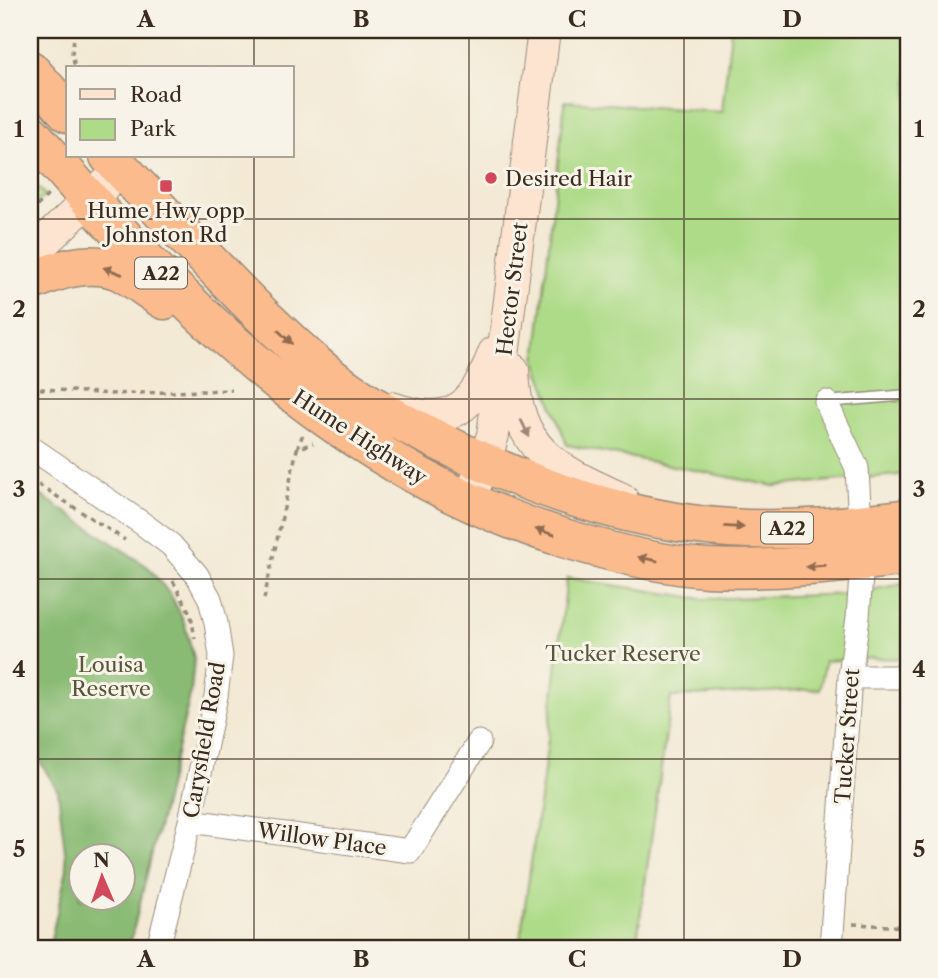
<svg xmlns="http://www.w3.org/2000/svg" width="938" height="978" font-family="'Libre Caslon Text',serif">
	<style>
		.green { fill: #addb87; stroke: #748252; stroke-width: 2 }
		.forest { fill: #8abb74; stroke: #627249; stroke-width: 2; fill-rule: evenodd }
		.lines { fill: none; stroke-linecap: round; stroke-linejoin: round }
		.lane-casing { stroke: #978a79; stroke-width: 13 }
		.street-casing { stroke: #978a79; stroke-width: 25 }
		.secondary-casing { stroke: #978a79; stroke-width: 34 }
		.highway-casing { stroke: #978a79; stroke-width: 41 }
		.path { stroke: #978a79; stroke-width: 3.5; stroke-dasharray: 5 5; stroke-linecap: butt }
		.lane { stroke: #fff; stroke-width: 10 }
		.street { stroke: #fff; stroke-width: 23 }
		.secondary { stroke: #fde4d1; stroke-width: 32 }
		.highway { stroke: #fbbb8d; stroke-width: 38 }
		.oneway { fill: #916b50 }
		.oneway2 { fill: #9c8778 }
		.grid { fill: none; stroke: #3b2a1e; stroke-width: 2; stroke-opacity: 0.55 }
		.poi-dot { fill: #d1495b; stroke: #f7f3e8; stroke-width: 2.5 }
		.labels { text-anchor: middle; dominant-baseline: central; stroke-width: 6; stroke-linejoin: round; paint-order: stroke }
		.shield { fill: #f7f3e8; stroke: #73665b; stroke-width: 2 }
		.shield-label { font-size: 19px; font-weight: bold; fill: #3b2a1e }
		.poi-label { font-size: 21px; fill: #3b2a1e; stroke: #f7f3e8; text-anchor: start }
		.street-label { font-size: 21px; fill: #3b2a1e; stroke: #f7f3e8 }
		.park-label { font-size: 21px; fill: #585638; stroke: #f7f3e8 }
		.neatline { fill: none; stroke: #3b2a1e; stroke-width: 2.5 }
		.grid-label { font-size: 23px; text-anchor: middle; font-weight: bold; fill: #3b2a1e }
	</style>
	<rect width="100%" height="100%" fill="#f7f3e8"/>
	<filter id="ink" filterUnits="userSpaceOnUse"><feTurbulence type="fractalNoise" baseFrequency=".0143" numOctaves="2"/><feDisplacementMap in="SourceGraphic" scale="14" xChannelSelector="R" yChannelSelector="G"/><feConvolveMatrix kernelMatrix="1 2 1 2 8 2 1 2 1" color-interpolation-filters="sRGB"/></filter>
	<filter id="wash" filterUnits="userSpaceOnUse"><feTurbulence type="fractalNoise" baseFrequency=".00686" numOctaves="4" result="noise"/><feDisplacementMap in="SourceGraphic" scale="28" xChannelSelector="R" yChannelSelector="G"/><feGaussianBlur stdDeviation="1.57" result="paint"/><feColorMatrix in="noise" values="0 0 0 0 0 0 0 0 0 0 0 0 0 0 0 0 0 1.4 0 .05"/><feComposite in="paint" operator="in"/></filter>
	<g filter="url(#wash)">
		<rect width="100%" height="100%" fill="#f3e9d4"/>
		<path class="green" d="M731 30H908V474L774 486 567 445 536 361 565 101 722 112Z
			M30 179 45 195 30 209Z
			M567 578 703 599 849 594 908 583V659L871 658 825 661 820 689 671 697 636 948H519L545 764Z"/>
		<path class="forest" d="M30 488 148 567 172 597 184 622 194 658 191 692 129 948H49L67 869 58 791 30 745ZM80 856H122V898H80Z"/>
	</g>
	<g filter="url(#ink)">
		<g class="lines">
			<g class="lane-casing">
				<path id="lane" d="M826 402 908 395"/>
			</g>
			<g class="street-casing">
				<path id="street" d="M826 402 857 468 862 562 858 617 850 677 831 948
					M30 447 143 524 171 545 197 575 210 599 216 623 221 656 216 696 190 821 158 948
					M850 677H908
					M190 821 410 851 479 742"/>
			</g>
			<g class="secondary-casing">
				<path id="secondary" d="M30 255 122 169
					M513 370C516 451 554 468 622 499
					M392 408C452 429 474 408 494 353
					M468 502 484 463 493 435 544 30"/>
			</g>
			<g class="highway-casing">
				<path id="highway" d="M30 70 68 113
					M30 133C61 166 90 202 122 235 248 369 389 485 567 539 613 553 660 565 707 568 775 571 842 564 908 556
					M109 156C161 210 212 267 266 319 293 344 320 371 350 391 379 411 411 427 443 443 532 488 629 521 729 528 789 532 849 526 908 518
					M30 282C56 270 88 259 117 270 133 277 149 291 164 300"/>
			</g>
			<path class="path" d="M75 30 72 53 75 68
				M30 213 48 195
				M30 388 110 394 232 390
				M297 449 303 434
				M30 479 125 540
				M173 581 191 615 195 639
				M264 599 297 449 313 443
				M853 924 908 927"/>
			<use href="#lane" class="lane"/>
			<use href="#street" class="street"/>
			<use href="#secondary" class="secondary"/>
			<use href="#highway" class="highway"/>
		</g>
		<defs><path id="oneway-solid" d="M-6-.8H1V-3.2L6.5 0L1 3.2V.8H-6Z" transform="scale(1.75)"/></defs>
		<g class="oneway">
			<use href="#oneway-solid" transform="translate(113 271) rotate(-160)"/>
			<use href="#oneway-solid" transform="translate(285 337) rotate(44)"/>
			<use href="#oneway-solid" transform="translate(734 527) rotate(3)"/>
			<use href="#oneway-solid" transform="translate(545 532) rotate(-163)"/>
			<use href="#oneway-solid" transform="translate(648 559) rotate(-169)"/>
			<use href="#oneway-solid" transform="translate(816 566) rotate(175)"/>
		</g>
		<use class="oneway2" href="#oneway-solid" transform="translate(525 428) rotate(64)"/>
	</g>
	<path class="grid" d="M254 30V68M469 30V948M684 30V948M254 156V948M30 219H908M30 399H908M30 579H908M30 759H908"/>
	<g class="poi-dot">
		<circle cx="491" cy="178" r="7"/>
		<rect x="159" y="179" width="14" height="14" rx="3.5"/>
	</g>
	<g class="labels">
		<g class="shield">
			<rect x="135" y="257.5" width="52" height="31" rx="5"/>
			<rect x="761" y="512.5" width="52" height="31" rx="5"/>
		</g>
		<g class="shield-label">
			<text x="161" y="273">A22</text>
			<text x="787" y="528">A22</text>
		</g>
		<g class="poi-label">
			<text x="505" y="178">Desired Hair</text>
			<text x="166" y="210" text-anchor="middle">Hume Hwy opp<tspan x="166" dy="24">Johnston Rd</tspan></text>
		</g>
		<g class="street-label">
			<text transform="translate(512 289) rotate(-83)">Hector Street</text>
			<text transform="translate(360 437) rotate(33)">Hume Highway</text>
			<text transform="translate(847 736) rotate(-86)">Tucker Street</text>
			<text transform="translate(204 740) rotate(-80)">Carysfield Road</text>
			<text transform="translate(322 839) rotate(8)">Willow Place</text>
		</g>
		<g class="park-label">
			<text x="623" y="653">Tucker Reserve</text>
			<text x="111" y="664">Louisa<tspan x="111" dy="24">Reserve</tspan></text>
		</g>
	</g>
	<rect width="938" height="978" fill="none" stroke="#f7f3e8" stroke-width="77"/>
	<rect x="66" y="66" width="228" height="91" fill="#f7f3e8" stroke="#aca397" stroke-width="2"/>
	<rect x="80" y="89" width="35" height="10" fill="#fde4d1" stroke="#aca397" stroke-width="2"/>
	<text x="130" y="102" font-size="21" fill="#3b2a1e">Road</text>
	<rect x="80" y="119" width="35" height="21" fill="#addb87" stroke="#aca397" stroke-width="2"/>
	<text x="130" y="136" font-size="21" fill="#3b2a1e">Park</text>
	<g transform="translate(102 877) rotate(358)"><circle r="33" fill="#f7f3e8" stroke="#aca397" stroke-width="2"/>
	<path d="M0-5L12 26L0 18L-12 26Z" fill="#d1495b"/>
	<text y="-10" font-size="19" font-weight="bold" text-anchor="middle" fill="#3b2a1e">N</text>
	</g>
	<rect x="38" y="38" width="862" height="902" class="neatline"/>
	<g class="grid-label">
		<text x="146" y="27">A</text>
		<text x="361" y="27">B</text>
		<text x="577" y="27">C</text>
		<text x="792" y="27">D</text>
		<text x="19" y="137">1</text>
		<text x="919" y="137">1</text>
		<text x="19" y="317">2</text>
		<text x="919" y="317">2</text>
		<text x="19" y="497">3</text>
		<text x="919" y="497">3</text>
		<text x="19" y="677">4</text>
		<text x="919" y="677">4</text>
		<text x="19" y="857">5</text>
		<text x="919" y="857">5</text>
		<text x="146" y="967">A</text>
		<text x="361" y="967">B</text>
		<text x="577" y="967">C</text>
		<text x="792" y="967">D</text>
	</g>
</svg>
